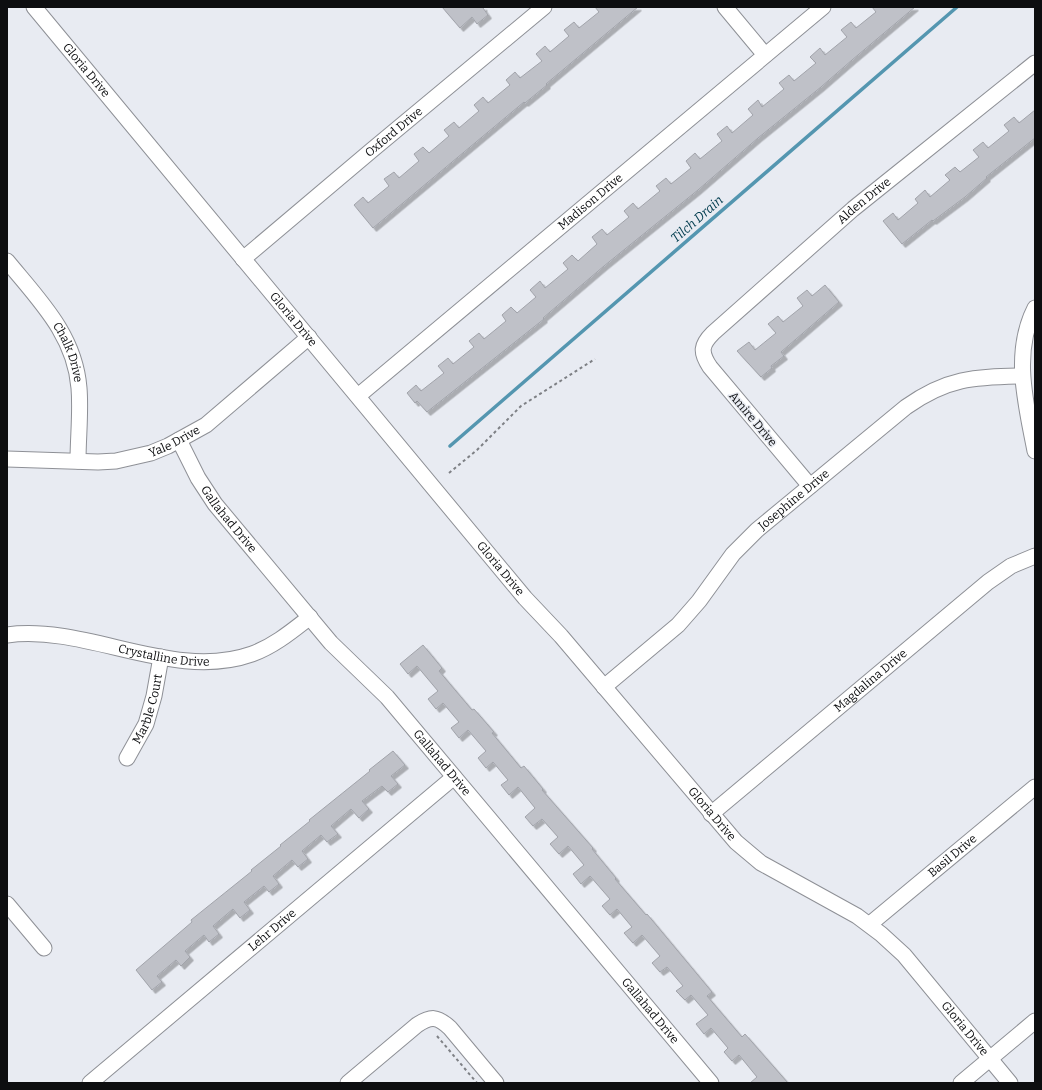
<svg xmlns="http://www.w3.org/2000/svg" width="1042" height="1090" font-family="Bitter,serif">
	<style>
		.lines { fill: none; stroke-linecap: round; stroke-linejoin: round }
		.stream { stroke: #5496b0; stroke-width: 3.5 }
		.building { fill: #bfc1c8; stroke: #a1a3aa; filter: url(#shadow) }
		.minor-casing { stroke: #8e9096; stroke-width: 17 }
		.path { stroke: #7e8085; stroke-width: 2; stroke-dasharray: 3 3; stroke-linecap: butt }
		.minor { stroke: #fff; stroke-width: 15 }
		.labels { text-anchor: middle; dominant-baseline: central; stroke-width: 3; stroke-linejoin: round; paint-order: stroke }
		.street-label { font-size: 12px; fill: #0d0e10; stroke: #e8ebf2 }
		.water-label { font-size: 13px; font-style: italic; fill: #003c4e; stroke: #e8ebf2 }
	</style>
	<defs>
		<filter id="shadow"><feDropShadow dx="3.5" dy="3.5" stdDeviation="0" flood-color="#0004"/></filter>
	</defs>
	<rect width="100%" height="100%" fill="#e8ebf2"/>
	<g class="lines">
		<path class="stream" d="M450 446 957 7"/>
	</g>
	<path class="building" d="M442 7H484L483 8 488 15 477 24 472 17 460 28Z
		M595 7H638L546 84 547 85 525 103 524 102 373 228 354 205 363 197 368 203 389 186 384 179 394 172 399 178 419 161 414 154 423 147 429 153 449 136 444 130 454 122 459 128 479 111 474 105 483 97 488 103 510 85 506 80 515 72 520 78 542 61 536 54 545 46 550 52 569 36 564 30 574 22 579 28 599 12Z
		M872 7H915L852 60 821 87 758 138 698 190 604 266 543 318 544 319 427 412 417 401 415 403 407 393 416 385 421 391 444 373 438 366 448 358 453 364 474 347 469 341 479 333 484 339 506 321 502 315 511 307 517 313 536 297 530 290 540 281 545 288 568 269 563 263 572 255 578 261 597 244 592 237 602 229 607 235 629 217 624 211 633 203 638 209 660 191 656 186 666 178 671 184 691 168 686 161 695 153 700 159 722 141 717 134 727 126 732 133 753 115 748 109 758 100 762 107 784 89 779 83 789 75 794 81 816 63 810 57 820 48 825 55 847 37 841 30 851 22 856 28 876 12Z
		M1035 110V138L986 177 987 178 965 197 933 221 932 220 902 244 883 221 893 213 898 220 918 203 915 199 925 190 930 197 950 180 945 175 955 167 960 172 979 157 973 150 983 142 988 148 1009 131 1004 125 1014 117 1019 123Z
		M825 285 839 302 781 352 784 356 771 366 772 368 761 377 737 351 749 342 755 350 776 333 768 324 778 316 783 322 803 306 797 298 807 290 812 296Z
		M423 645 442 668 439 671 472 710 474 709 494 732 492 733 521 768 524 766 543 789 542 790 593 848 592 849 616 878 615 879 646 915 647 914 712 992 707 996 742 1037 745 1034 788 1083H750L757 1077 739 1055 732 1061 724 1052 728 1048 711 1028 704 1034 696 1024 708 1015 691 995 685 1000 676 991 683 986 667 967 660 972 652 963 660 956 642 935 633 943 624 933 632 927 617 909 610 915 602 906 610 899 590 876 581 884 573 874 584 865 568 846 559 854 550 844 558 837 542 819 533 826 525 817 535 808 518 787 509 795 501 785 508 780 493 762 486 768 478 758 486 751 468 730 459 738 451 728 459 722 443 703 436 709 428 699 438 691 417 666 408 674 400 664Z
		M393 751 405 765 391 776 398 784 388 792 382 786 362 801 369 809 359 818 351 809 331 826 338 834 327 842 321 835 302 851 308 859 298 867 292 860 273 876 279 884 269 892 264 886 244 902 250 910 240 918 233 909 213 926 219 934 209 942 204 935 185 951 190 957 181 966 176 960 157 976 162 982 152 990 136 970 192 922 191 920 252 871 251 870 281 846 280 845 310 821 309 820 370 771 369 770Z"/>
	<g class="lines">
		<g class="minor-casing">
			<g id="minor">
				<path id="s1" d="M34 7 525 598 561 636 736 842 761 863 857 916 881 934 904 955 1010 1083"/>
				<path d="M725 7 765 55"/>
				<path id="s2" d="M243 259 372 150 544 7"/>
				<path id="s3" d="M7 261C39 300 75 335 79 388 81 412 78 437 78 461"/>
				<path d="M1035 308C1012 353 1026 404 1035 451"/>
				<path id="s4" d="M358 396 823 7"/>
				<path id="s5" d="M179 440 198 478 215 504 331 643 387 697 711 1083"/>
				<path id="s6" d="M7 459 98 462 116 461 151 453 168 446 206 425 309 337"/>
				<path id="s7" d="M810 486 710 367C700 352 701 345 713 333L853 209 1035 63"/>
				<path id="s8" d="M7 635C88 624 173 682 252 654 274 646 292 631 310 617"/>
				<path id="s9" d="M604 687 678 625 699 601 733 554 757 530 906 407C947 378 973 377 1022 376"/>
				<path id="s10" d="M127 758 146 724 154 696 161 657"/>
				<path id="s11" d="M711 814 988 582 1011 566 1035 556"/>
				<path d="M7 904 44 948"/>
				<path id="s12" d="M870 924 1035 787"/>
				<path id="s13" d="M90 1083 454 777"/>
				<path d="M348 1083 417 1025C431 1016 437 1016 450 1028L496 1083"/>
				<path d="M961 1083 1035 1021"/>
			</g>
		</g>
		<path class="path" d="M449 473 477 450 521 406 595 359
			M437 1036 477 1083"/>
		<use href="#minor" class="minor"/>
	</g>
	<g class="labels">
		<g class="street-label">
			<text stroke="none"><textPath href="#s1" startOffset="82">Gloria Drive</textPath></text>
			<text stroke="none"><textPath href="#s2" startOffset="197">Oxford Drive</textPath></text>
			<text stroke="none"><textPath href="#s4" startOffset="303">Madison Drive</textPath></text>
			<text stroke="none"><textPath href="#s7" startOffset="395">Alden Drive</textPath></text>
			<text stroke="none"><textPath href="#s1" startOffset="406">Gloria Drive</textPath></text>
			<text stroke="none"><textPath href="#s3" startOffset="111">Chalk Drive</textPath></text>
			<text transform="translate(753 419) rotate(50)">Amire Drive</text>
			<text stroke="none"><textPath href="#s6" startOffset="171">Yale Drive</textPath></text>
			<text stroke="none"><textPath href="#s9" startOffset="268">Josephine Drive</textPath></text>
			<text stroke="none"><textPath href="#s5" startOffset="94">Gallahad Drive</textPath></text>
			<text stroke="none"><textPath href="#s1" startOffset="730">Gloria Drive</textPath></text>
			<text stroke="none"><textPath href="#s8" startOffset="159">Crystalline Drive</textPath></text>
			<text stroke="none"><textPath href="#s11" startOffset="208">Magdalina Drive</textPath></text>
			<text stroke="none"><textPath href="#s10" startOffset="54">Marble Court</textPath></text>
			<text stroke="none"><textPath href="#s5" startOffset="418">Gallahad Drive</textPath></text>
			<text stroke="none"><textPath href="#s1" startOffset="1054">Gloria Drive</textPath></text>
			<text stroke="none"><textPath href="#s12" startOffset="107">Basil Drive</textPath></text>
			<text stroke="none"><textPath href="#s13" startOffset="238">Lehr Drive</textPath></text>
			<text stroke="none"><textPath href="#s5" startOffset="742">Gallahad Drive</textPath></text>
			<text stroke="none"><textPath href="#s1" startOffset="1390">Gloria Drive</textPath></text>
		</g>
		<g class="water-label">
			<text transform="translate(697 219) rotate(-41)">Tilch Drain</text>
		</g>
	</g>
	<rect width="1042" height="1090" fill="none" stroke="#0d0e10" stroke-width="16"/>
</svg>
